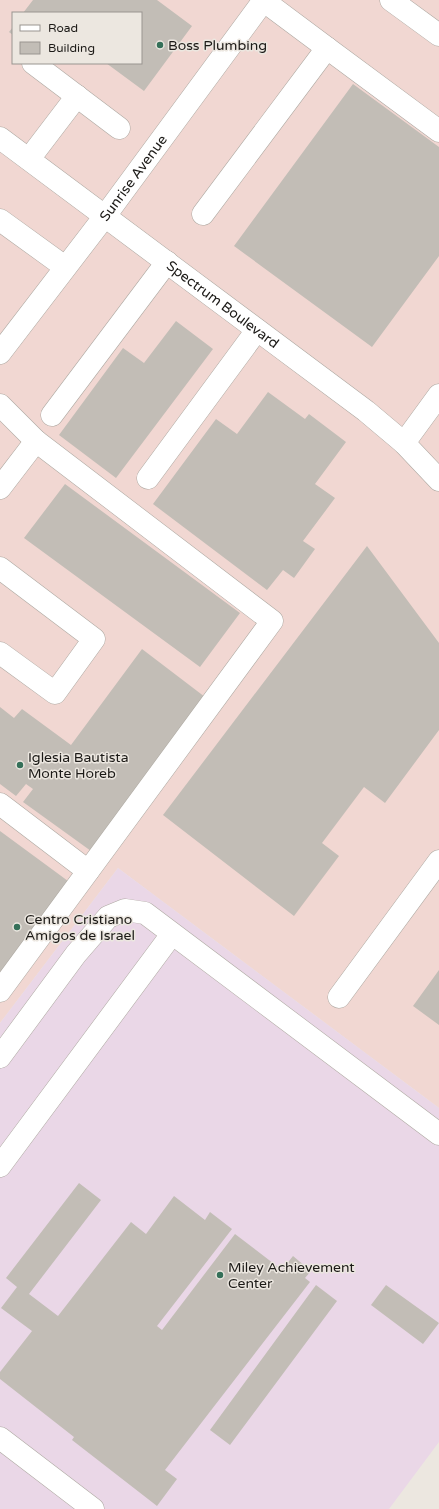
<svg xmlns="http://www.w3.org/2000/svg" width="439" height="1509" font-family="'Varela Round',sans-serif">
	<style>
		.industrial { fill: #f1d7d2; fill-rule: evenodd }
		.education { fill: #ead7e7 }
		.building { fill: #c2bdb6 }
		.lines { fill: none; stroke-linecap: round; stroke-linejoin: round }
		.minor-casing { stroke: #aea9a2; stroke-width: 23 }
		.minor { stroke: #fff; stroke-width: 22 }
		.poi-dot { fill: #357059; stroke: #ece7e0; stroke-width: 1.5 }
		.labels { text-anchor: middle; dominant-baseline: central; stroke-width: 3; stroke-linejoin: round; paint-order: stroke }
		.poi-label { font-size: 14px; fill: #1c1a17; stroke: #ece7e0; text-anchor: start }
		.street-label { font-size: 14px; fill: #1c1a17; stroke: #ece7e0 }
	</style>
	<rect width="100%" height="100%" fill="#ece7e0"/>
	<path class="industrial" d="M0 0H439V1108L118 868 0 1023ZM13 13H141V63H13Z"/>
	<path class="education" d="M118 868 439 1108V1442L389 1509H0V1023Z"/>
	<path class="building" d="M33 0H157L192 26 144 91 106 63H141V13H23Z
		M13 27V35L9 32Z
		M353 84 439 147V256L372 347 234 246Z
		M176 321 213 349 116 478 59 435 123 348 144 363Z
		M268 392 305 419 309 414 346 442 315 484 335 498 303 541 315 549 294 578 283 570 267 590 153 504 216 419 237 434Z
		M65 484 240 613 200 667 24 538Z
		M367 546 439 643V730L385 803 364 787 322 843 339 856 294 916 163 815Z
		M142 649 205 697 91 851 23 802 33 789 26 784 16 796 0 784V707L14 718 22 709 71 745Z
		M0 831 68 881 0 973Z
		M439 970V1025L413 1006Z
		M79 1183 101 1200 29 1294 58 1316 131 1222 146 1234 174 1196 205 1220 210 1212 232 1229 157 1326 162 1330 235 1234 282 1270 293 1256 311 1271 305 1278 310 1282 165 1470 177 1479 157 1506 72 1440 74 1437 0 1379V1372L32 1331 1 1308 17 1287 6 1278Z
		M316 1285 337 1301 230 1445 210 1430Z
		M386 1285 439 1323 423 1344 371 1305Z"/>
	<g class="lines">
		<g class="minor-casing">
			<g id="minor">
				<path d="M391 0 439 35"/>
				<path d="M327 48 439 131"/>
				<path d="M33 63 119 128"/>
				<path id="s1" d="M0 138 366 411 404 443 439 480"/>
				<path d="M29 159 77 96"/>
				<path d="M203 214 327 48 264 1"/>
				<path d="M0 220 65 267"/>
				<path id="s2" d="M0 353 105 216 264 0"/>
				<path d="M0 405 36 441 272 621 0 991"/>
				<path d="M52 415 167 262"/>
				<path d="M404 443 439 395"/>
				<path d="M148 478 257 330"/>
				<path d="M0 488 36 441"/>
				<path d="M0 568 94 639 55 693 0 653"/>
				<path d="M0 804 88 871"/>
				<path d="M339 997 439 861"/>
				<path d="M0 1057 76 954 108 917 125 910 145 913 439 1134"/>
				<path d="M0 1166 172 934"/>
				<path d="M0 1438 93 1509"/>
			</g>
		</g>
		<use href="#minor" class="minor"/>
	</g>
	<g class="poi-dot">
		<circle cx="160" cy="45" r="4"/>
		<circle cx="20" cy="765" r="4"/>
		<circle cx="17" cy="927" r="4"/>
		<circle cx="220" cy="1275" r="4"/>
	</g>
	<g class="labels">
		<g class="poi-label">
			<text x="168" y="45">Boss Plumbing</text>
			<text x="28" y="757">Iglesia Bautista<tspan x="28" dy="16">Monte Horeb</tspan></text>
			<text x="25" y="919">Centro Cristiano<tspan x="25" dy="16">Amigos de Israel</tspan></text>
			<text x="228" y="1267">Miley Achievement<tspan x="228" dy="16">Center</tspan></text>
		</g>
		<g class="street-label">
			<text stroke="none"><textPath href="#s2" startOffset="220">Sunrise Avenue</textPath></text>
			<text stroke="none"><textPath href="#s1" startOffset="278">Spectrum Boulevard</textPath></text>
		</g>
	</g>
	<rect x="12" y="12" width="130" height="52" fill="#ece7e0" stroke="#999590"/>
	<rect x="20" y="25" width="20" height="6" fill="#ffffff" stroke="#999590"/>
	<text x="48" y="32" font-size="12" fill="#1c1a17">Road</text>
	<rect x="20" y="42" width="20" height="12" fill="#c2bdb6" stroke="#999590"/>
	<text x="48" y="52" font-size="12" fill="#1c1a17">Building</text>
</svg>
